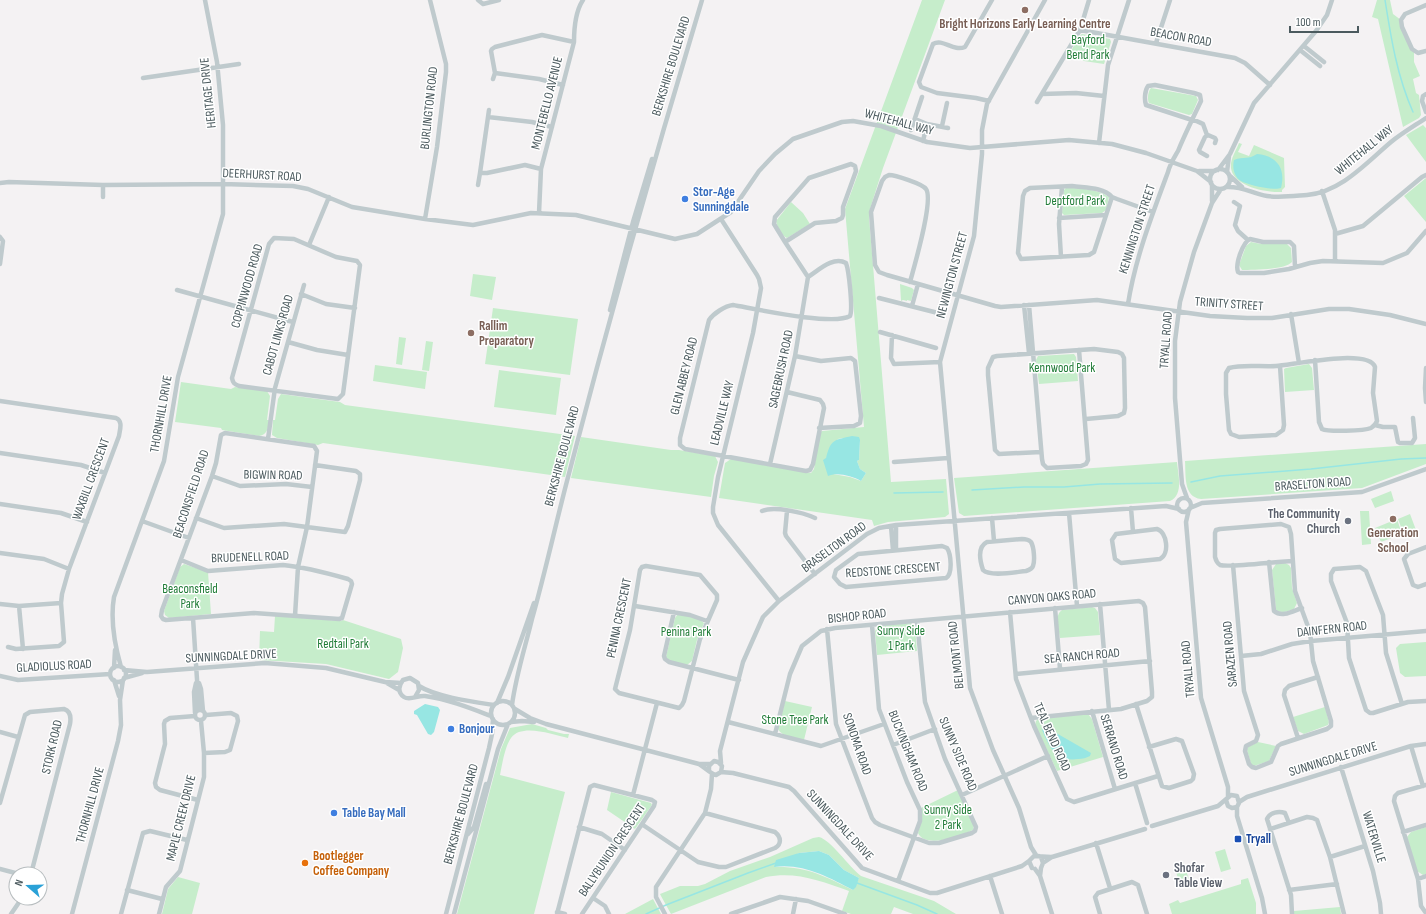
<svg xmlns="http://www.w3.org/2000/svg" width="1426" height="914" font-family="'Sofia Sans Condensed',sans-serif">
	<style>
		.green { fill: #c6edcb; fill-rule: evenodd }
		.water { fill: #97e6e3 }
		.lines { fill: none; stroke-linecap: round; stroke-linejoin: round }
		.stream { stroke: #97e6e3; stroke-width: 1.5 }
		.minor { stroke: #bfcacd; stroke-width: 4.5 }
		.education-dot { fill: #8d6e63; stroke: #fff; stroke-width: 1.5 }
		.shop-dot { fill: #3f7fe0; stroke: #fff; stroke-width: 1.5 }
		.worship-dot { fill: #6b7280; stroke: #fff; stroke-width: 1.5 }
		.transit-dot { fill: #1a4fb4; stroke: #fff; stroke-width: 1.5 }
		.food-dot { fill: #e8710a; stroke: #fff; stroke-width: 1.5 }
		.labels { text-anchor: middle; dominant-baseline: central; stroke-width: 3; stroke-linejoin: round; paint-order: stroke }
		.education-label { font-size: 13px; font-weight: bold; fill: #785e54; stroke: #fff }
		.street-label { font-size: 13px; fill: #4b5a5e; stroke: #fff }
		.park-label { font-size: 13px; fill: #207c37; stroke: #fff }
		.shop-label { font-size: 13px; font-weight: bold; fill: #366cbe; stroke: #fff; text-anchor: start }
		.worship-label { font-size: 13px; font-weight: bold; fill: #5b616d; stroke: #fff; text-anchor: end }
		.transit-label { font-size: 13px; font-weight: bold; fill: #164399; stroke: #fff; text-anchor: start }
		.food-label { font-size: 13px; font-weight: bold; fill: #c56008; stroke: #fff; text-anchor: start }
	</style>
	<rect width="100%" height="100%" fill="#f4f2f3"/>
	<path class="green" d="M922 0H945L883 168 870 209 869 217 891 482 946 479 949 514 945 517 888 522 874 526 872 520 719 498 725 463 731 459 811 473 814 469 820 433 822 431 864 427 845 209ZM842 438 860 440 859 460 857 461 860 469 866 473 861 481 850 477 833 474 826 458 838 439Z
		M1377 0H1390L1393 14 1401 20 1414 52V62L1420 76 1413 79 1416 93 1419 95 1421 115 1419 118 1403 127 1378 19 1372 17Z
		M1082 34 1110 39 1111 42 1104 64 1084 61 1070 53 1079 36Z
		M1151 88 1196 96 1198 100 1192 114 1189 115 1149 103C1147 99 1148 91 1151 88Z
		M1423 125 1426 128V162L1406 135Z
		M1239 143 1242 144 1238 152 1249 156 1254 145 1284 158 1285 187 1282 190V192C1266 193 1233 186 1231 168 1230 159 1236 151 1239 143Z
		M1426 178V222L1404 196Z
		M1066 188C1081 188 1097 189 1109 197L1106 210 1102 213 1064 215 1062 213 1064 190Z
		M791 202 803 213 810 224 787 238C781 235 777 227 776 221Z
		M1251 242 1261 244H1287L1291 248 1292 262C1285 270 1252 270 1242 270L1239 265 1246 246Z
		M473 274 496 277 492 300 470 296Z
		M900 284 912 288 914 290 911 301 907 300V301L903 300 901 301Z
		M493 308 578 319 570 375 485 364Z
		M399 337 406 338 402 365 396 364Z
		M426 341 433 342 429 371 422 370Z
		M1074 354 1076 357 1078 381 1039 384 1036 360 1038 356Z
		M1309 364 1312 368 1314 390 1285 392 1284 369 1286 368Z
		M375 365 427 372 425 389 373 381Z
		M499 370 561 378 556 415 494 407Z
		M181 382 231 389 235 387 267 391 270 396 267 420H269C268 427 268 435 259 436L222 430 221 428 175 422Z
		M281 394 340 402 345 405 575 436 565 477 323 443 318 445 277 438 272 435 273 420H275L278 399Z
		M581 437 671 450H679L715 456 718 462 714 476 711 497 571 478Z
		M1426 444V464L1362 488 1201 499C1183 497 1186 475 1185 461Z
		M1177 462C1178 474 1184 495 1170 501L964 516 959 513 954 478Z
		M1391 491 1394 501 1375 508 1371 499Z
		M1360 511H1369L1371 544 1362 545Z
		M1410 514 1416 530 1404 535 1398 519Z
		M1397 519 1402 534 1381 542 1375 528Z
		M1285 563 1289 565 1291 568 1292 588 1297 603 1294 609C1288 611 1282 614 1276 610L1272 570 1276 564Z
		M184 564 208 572 211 614 169 618 165 615 164 611 180 567Z
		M1092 607 1095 608 1098 612 1100 635 1060 638C1059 630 1054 615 1062 610Z
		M678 614C687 616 698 617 704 623L697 640 692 661 687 665 670 661 666 657 675 618Z
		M275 616 341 621 343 620 401 639 403 648 398 672 389 679 326 664 259 660 260 631 274 632Z
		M911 623 915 628 917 651 877 655 875 631 878 626Z
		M1426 642V676L1405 677 1400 673 1396 648 1400 644Z
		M785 701 812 707 804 740C795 738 782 737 778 729Z
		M1325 707 1329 722 1328 725 1304 734 1298 731 1293 717Z
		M1088 714 1092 719 1103 757 1057 771 1035 725 1036 721 1038 719Z
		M532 724 546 728 548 730 564 734H569L568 738C553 735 522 723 511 738 505 746 502 765 500 775L565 792 534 914H457L501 749 510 728Z
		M1258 742 1276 746 1269 761 1254 766 1251 764 1247 750 1248 747Z
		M958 790 974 825 973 830C961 836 925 849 918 833L922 817 921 808Z
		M611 792 651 803 652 805 635 829 607 810Z
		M1426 827V874L1423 875 1417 871 1407 837 1411 832Z
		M819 837C831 840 849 867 861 876L934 901 956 914H913L894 907 891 914H851L842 911 849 891C821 881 796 871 766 877L671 914 661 896 660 894 680 886H698L705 884 730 871 770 857 813 838ZM819 851 829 855 844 870 859 878 853 890C824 876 807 866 774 867L799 853Z
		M1225 849 1231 869 1221 872 1215 852Z
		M1183 862 1190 882 1180 885 1174 865Z
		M178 877 200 883 192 914H162L168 889Z
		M1248 878 1256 903V914H1172L1169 904 1178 900 1180 903 1241 884V880Z
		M653 899 661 914H625Z
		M1340 907 1341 914H1294V911Z"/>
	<path class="water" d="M1257 154C1277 156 1286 168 1281 188 1274 191 1248 185 1241 181 1234 177 1232 167 1234 160 1244 156 1248 160 1257 154Z
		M852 436 859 437 860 440 859 460 857 461 860 469 866 473 861 481C852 476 837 472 828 476L823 460 826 458C831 439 834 440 852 436Z
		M425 704 438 707 440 710 434 732 431 735 428 734 417 715 414 714V711Z
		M1044 726 1091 753 1090 756C1086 758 1083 759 1078 759 1056 762 1050 748 1042 730Z
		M819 851 829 855 844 870 859 878 856 887 853 890C828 877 803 863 774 867L776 860 799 853Z"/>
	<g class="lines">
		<path class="stream" d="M1385 0C1391 38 1397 76 1413 112
			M1191 482 1220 476 1311 469 1401 459 1426 458
			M972 490 1024 487H1064L1100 484 1172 483
			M894 493 943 492
			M857 883 917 905 937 914
			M646 914 666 905 748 873 776 863"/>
		<path class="minor" d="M478 0 483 4 499 0
			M1426 5 1405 14 1401 20 1402 27 1412 49 1418 53 1426 51
			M1080 30 1235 58 1245 63 1270 85
			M1156 43 1170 0
			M1304 46 1324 62
			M1300 50 1320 66
			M143 78 239 64
			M493 79 495 73
			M563 85 539 79 495 73 491 51 492 49 495 47 542 35 574 42
			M1042 94 1076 93 1104 96
			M1426 94 1423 96 1422 101 1426 112
			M989 101 976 98 937 93 921 87 919 82 933 44C943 38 953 52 965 47L992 0
			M1037 102 1080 30 1089 0
			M488 117 489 110
			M915 119 927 124 948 128
			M942 126 947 103
			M911 130 922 97
			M923 141 927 124
			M1099 143 1108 65 1129 0
			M1207 156 1200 152 1199 150 1205 137 1208 135 1215 138 1216 140 1215 143
			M851 164 855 166 856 171 843 207V215L842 218 836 221 815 223 785 242 774 224 775 217 809 178Z
			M541 169 525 165 487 173H480L488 117 532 122 552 127
			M1210 179a10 10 0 1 1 20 0a10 10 0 1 1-20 0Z
			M1218 170 1230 154 1254 103 1316 31 1327 15 1332 0
			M1199 171H1215
			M1227 172 1229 156
			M1230 176 1242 187
			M0 183 9 182 103 185 223 184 293 186 308 189 352 207 425 219 473 225 531 213 576 215 675 239 697 234 731 212 759 171 775 154 793 139 842 122 853 121 881 126 927 142 970 148 1069 140 1112 144 1146 153 1197 171 1211 182
			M103 185V197
			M478 185 480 173
			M1072 186C1085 188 1103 187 1112 197L1094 252 1089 255 1021 259 1018 253 1023 196 1025 191 1030 188Z
			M1226 187C1243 186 1251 193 1267 196 1279 198 1294 196 1307 195 1341 192 1366 163 1391 142 1402 133 1414 126 1426 118
			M1322 191 1335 230V261
			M1112 197 1117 199 1153 212
			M1212 201V185
			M1234 202 1240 206 1235 225 1238 231 1248 240
			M539 213 541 169 574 42C574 28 575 12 583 0
			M1059 218 1106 215
			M425 219 437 147 446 72V64L430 0
			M721 219 757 275 759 279 761 288 753 333 718 477 713 507V513L718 525 779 601
			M1335 234 1363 226 1422 177 1426 175
			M0 237 3 241 0 264
			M274 238 294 239 336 257 357 261 360 265 343 394 338 399 239 386C234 384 233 383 232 378L269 244Z
			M785 242 808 277
			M309 245 329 197
			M1061 257 1059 224 1062 187
			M1295 267 1294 246 1290 242H1263L1250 239C1243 242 1235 264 1238 272L1240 273H1264L1289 269 1310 263 1323 261 1383 263 1407 253 1426 231
			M910 282C914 267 934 200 926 189 923 184 895 175 889 175L885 177 882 181 871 212 875 265 879 272 887 275 995 306 1001 307 1097 300 1210 316 1247 318H1272L1329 309H1349L1390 315 1426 324
			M177 290 293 322
			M301 294 326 304 355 308
			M879 298 938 313
			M1128 304C1135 259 1152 215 1168 172 1170 164 1174 158 1178 151 1185 134 1193 118 1201 101L1200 95 1194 93 1155 85 1148 86C1145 90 1144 99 1146 105L1189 119C1194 120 1198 121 1203 124L1207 135
			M1024 305 1029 353
			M1029 305 1042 459 1043 464 1047 468 1081 466 1086 464 1088 460 1079 350
			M912 306 918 284
			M610 310 633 222 652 159
			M1291 314 1299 363
			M880 332 936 348
			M892 335 891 358 894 364 940 362
			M288 342 317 350 348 355
			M795 356 821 361 851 358 855 361 861 416 860 423 854 426 819 428
			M1280 366 1284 425 1283 430 1276 435 1239 437 1231 434 1229 430 1226 394V373L1229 368C1243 364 1261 367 1276 366 1292 365 1369 348 1375 367L1373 393 1377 421C1376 424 1374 426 1371 428 1364 431 1328 432 1322 429L1319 422 1315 360
			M1426 368 1425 388 1426 402
			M787 392 820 400 823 404 824 408 813 464 810 470 806 471 685 449 680 445V438L709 320C714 313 725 306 733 305 756 309 833 326 850 316 853 309 849 271 846 263 833 256 819 270 808 277
			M0 401 116 418C123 421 120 429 119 436L69 569 62 594 61 603 64 642 59 646 16 649 8 647
			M1375 425 1383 427H1395L1398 442 1400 443H1412L1415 438 1413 418
			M268 439 275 388 304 285
			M1041 452 999 454 995 450 988 375V368L993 357 997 356 1094 349 1118 352 1122 354 1124 358 1125 408 1124 413 1118 416 1086 419
			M0 453 81 465 105 473
			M894 462 948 458
			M770 464 795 356 808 277
			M212 476 240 486 286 484 312 487
			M1187 498 1182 484 1175 398V341L1180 302 1194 252 1212 203 1221 189
			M1177 505a7 7 0 1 1 14 0a7 7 0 1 1-14 0Z
			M0 504 61 513 87 522
			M1131 508 1133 532
			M1190 508 1202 503 1362 492 1426 469
			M1189 509 1186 522 1201 698 1228 787V796
			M762 511C774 506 802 512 815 518
			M787 511 785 533 786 536 815 574
			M1069 513 1077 606
			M196 518 224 528 284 524 345 532 348 526 360 480V474L356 471 315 465
			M992 518 994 541
			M142 521 189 538
			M891 526 893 550
			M1157 529C1167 532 1170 554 1160 559L1121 563 1115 559 1112 540 1116 534Z
			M1022 539C1025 539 1028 539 1031 542 1034 547 1035 561 1033 566 1032 569 1029 570 1026 571 1015 572 990 577 983 570 980 561 977 547 987 542Z
			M942 546 947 548C951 554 953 574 946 578L846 587 840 584 834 577 836 570 858 554Z
			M1426 547 1408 554 1404 559 1413 585 1418 587 1426 584
			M896 550V525
			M0 553 44 559 69 569
			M181 560 208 571 283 565C305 567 327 573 348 579L351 581 352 584 342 618 339 619 254 613 166 620 163 619 161 616 162 610 212 476 216 463 221 435 225 433 314 446 317 451 307 527 298 567 295 616
			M1269 562 1274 611C1282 618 1293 611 1302 608
			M1233 565 1244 691 1258 735 1256 741 1246 746 1245 751 1249 764 1252 767 1256 768 1271 762 1278 746 1281 744 1327 729 1331 726V721L1313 661 1310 632 1295 591 1291 534 1289 527 1281 524 1220 529 1216 530 1215 533V557C1216 561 1217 563 1220 565 1230 568 1279 561 1293 561
			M646 566 700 575 717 595V600L700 639 684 701 682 705 679 708 619 693 615 689 630 630 640 570 642 567Z
			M0 604 19 606 61 603
			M1100 604 1109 710
			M19 606 23 649
			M635 606 690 615 707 621
			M1055 608 1060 669
			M674 612 664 656 665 659 669 662 739 680
			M1010 612 1016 679 1034 726 1067 799 1074 802 1158 776
			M193 618 199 710
			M872 625 879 709 907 782 920 810V821L898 881
			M827 629 836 724 872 818 875 822 880 825 929 843H939L972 833 975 831 976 827 945 759 925 702 917 621
			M1241 656 1261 654 1292 644 1311 641 1426 631
			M110 674a8 8 0 1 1 16 0a8 8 0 1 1-16 0Z
			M121 667C115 646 110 620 114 597L164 461 178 377 223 214V125L217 62 205 0
			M114 668 115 650
			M124 670 147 672 265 663 326 668 385 682 401 683
			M1016 674 1150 661
			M0 676 18 680 110 674
			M124 678 142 673
			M114 680 119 696
			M199 683 201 689 203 711
			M387 683 399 690
			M419 686C436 697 474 702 494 705
			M415 697 419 690 418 683 410 678 403 680C399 685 397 692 404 697 410 701 418 695 425 696 447 699 470 708 491 716
			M491 713a12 12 0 1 1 24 0a12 12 0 1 1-24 0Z
			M497 703 508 677 534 603
			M1136 704 1161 783 1162 786 1169 788 1191 781 1193 779 1194 774 1182 741 1176 739 1149 747
			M1402 704 1386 653 1383 615 1366 571 1360 567 1334 569 1331 574V581L1347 623 1349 658 1366 710 1370 713H1373L1408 702 1426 701
			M512 705C516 675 525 648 532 619 545 573 555 527 567 481 609 319 654 159 702 0
			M515 709 530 718 546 724 699 764H710
			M195 715a5 5 0 1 1 10 0a5 5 0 1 1-10 0Z
			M1092 711 1115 789
			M195 713 194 692 196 683
			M195 716 170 718 165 721 164 724 165 744 155 783 156 787 160 790 198 800
			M511 722 522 721 534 722
			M728 722 821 746 884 724
			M0 732 18 737
			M775 734 790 674 802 646 821 631 835 628 1139 601 1143 603 1145 607 1152 692V697L1147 701 1121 709 1031 718
			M1298 738 1284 695 1285 690 1289 686 1318 677
			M893 745 935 729
			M1411 746 1423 786
			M204 753 225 752 230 750 238 721 237 716 231 713 206 715
			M721 763 720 751 743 662 763 617 779 601 867 534 879 528 896 525 1166 506 1179 509
			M699 764C704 767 711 774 716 775L721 772 722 766 718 762 714 761 709 766V770
			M1341 767 1373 871 1380 903 1381 914
			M721 772 733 773 789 787 794 791 862 868 930 893H937L1022 866 1029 861
			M1135 783 1147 823
			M1426 785 1398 793 1395 796 1394 801 1418 879 1421 906 1426 913
			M633 795 657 703
			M962 795 1048 756
			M1239 802 1247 797 1411 746 1426 744
			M0 803 25 715 30 712 64 709C71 711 71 718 70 724L31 874
			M1237 807V816L1262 898 1265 914
			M1289 823 1285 813C1279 811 1270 812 1267 819L1291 895 1292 914
			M643 825 698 862 719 867H726L775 848C782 844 781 837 775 832L705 813
			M1152 826 1218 806 1231 795 1237 796 1239 803 1237 807 1232 808 1228 806 1226 800
			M579 827 602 834 625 850
			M1270 829 1307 817 1313 818 1317 820 1330 857 1344 914
			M1403 832 1426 825
			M468 834 474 827 486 784
			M1096 843 1110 888
			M1036 855 1031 847 1019 808 993 750 970 688 940 362 974 236 982 154V130L987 104 1045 0
			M1039 856 1041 857 1043 863 1041 868 1040 876 1052 914
			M1330 857 1365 846
			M1043 863 1052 857 1145 829
			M1032 868 1029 861 1034 856 1051 857
			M0 869 19 874
			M1035 869 1040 876
			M990 876 1002 914
			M1418 879 1426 876
			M127 890 162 899
			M1289 890 1337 884
			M593 898 605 906 609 914
			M557 912 565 914
			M11 914 22 898
			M72 914 118 741 121 725 120 700 123 680
			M121 914 143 833 150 831 187 840
			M159 914 166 887 180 871 204 777V753L201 721
			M446 914 489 748 492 734 493 719
			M454 914 498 749 508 724
			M557 914 590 787 594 785 652 800 655 802 654 806 582 914
			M665 914 656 897V887L705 813 711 789 712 774
			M731 914 780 897 808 901 845 914
			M793 914 796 899
			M1100 914 1095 897 1098 893 1132 882 1138 885 1147 914"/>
	</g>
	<g class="education-dot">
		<circle cx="1025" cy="10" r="4"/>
		<circle cx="471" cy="333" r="4"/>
		<circle cx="1393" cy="519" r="4"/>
	</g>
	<g class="shop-dot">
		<circle cx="685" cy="199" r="4"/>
		<circle cx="451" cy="729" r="4"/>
		<circle cx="334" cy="813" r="4"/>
	</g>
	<g class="worship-dot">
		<circle cx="1348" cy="521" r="4"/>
		<circle cx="1166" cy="875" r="4"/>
	</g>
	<rect class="transit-dot" x="1234" y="835" width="8" height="8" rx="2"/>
	<circle class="food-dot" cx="305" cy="863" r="4"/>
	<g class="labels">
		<g class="education-label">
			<text x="1025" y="24">Bright Horizons Early Learning Centre</text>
			<text x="479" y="326" text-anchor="start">Rallim<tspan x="479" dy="15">Preparatory</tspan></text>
			<text x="1393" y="533">Generation<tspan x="1393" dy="15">School</tspan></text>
		</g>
		<g class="street-label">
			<text transform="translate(1181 37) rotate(10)">BEACON ROAD</text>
			<text transform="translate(671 66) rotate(-73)">BERKSHIRE BOULEVARD</text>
			<text transform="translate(208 93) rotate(-96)">HERITAGE DRIVE</text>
			<text transform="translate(547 103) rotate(-76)">MONTEBELLO AVENUE</text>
			<text transform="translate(429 108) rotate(-84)">BURLINGTON ROAD</text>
			<text transform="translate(899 122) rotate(15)">WHITEHALL WAY</text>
			<text transform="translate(1364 150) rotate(-39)">WHITEHALL WAY</text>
			<text transform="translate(262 175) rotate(3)">DEERHURST ROAD</text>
			<text transform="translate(1137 229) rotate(-72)">KENNINGTON STREET</text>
			<text transform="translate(952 275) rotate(-75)">NEWINGTON STREET</text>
			<text transform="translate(247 286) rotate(-74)">COPPINWOOD ROAD</text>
			<text transform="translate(1229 304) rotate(4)">TRINITY STREET</text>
			<text transform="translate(278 335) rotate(-74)">CABOT LINKS ROAD</text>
			<text transform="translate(1166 340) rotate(-86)">TRYALL ROAD</text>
			<text transform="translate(781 369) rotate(-78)">SAGEBRUSH ROAD</text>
			<text transform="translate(684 376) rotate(-76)">GLEN ABBEY ROAD</text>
			<text transform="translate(722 413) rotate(-76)">LEADVILLE WAY</text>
			<text transform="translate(161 414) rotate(-80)">THORNHILL DRIVE</text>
			<text transform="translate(562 456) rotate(-75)">BERKSHIRE BOULEVARD</text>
			<text transform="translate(273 475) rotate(1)">BIGWIN ROAD</text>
			<text transform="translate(91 479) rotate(-70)">WAXBILL CRESCENT</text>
			<text transform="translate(1313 484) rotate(-4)">BRASELTON ROAD</text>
			<text transform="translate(191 494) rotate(-72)">BEACONSFIELD ROAD</text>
			<text transform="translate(834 547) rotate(-36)">BRASELTON ROAD</text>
			<text transform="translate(250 557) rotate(-2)">BRUDENELL ROAD</text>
			<text transform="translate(893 570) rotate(-4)">REDSTONE CRESCENT</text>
			<text transform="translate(1052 597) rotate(-5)">CANYON OAKS ROAD</text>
			<text transform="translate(857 616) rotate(-6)">BISHOP ROAD</text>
			<text transform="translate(619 618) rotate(-78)">PENINA CRESCENT</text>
			<text transform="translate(1332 629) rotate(-6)">DAINFERN ROAD</text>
			<text transform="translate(1230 654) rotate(-95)">SARAZEN ROAD</text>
			<text transform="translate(956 655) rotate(-96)">BELMONT ROAD</text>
			<text transform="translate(231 656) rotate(-3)">SUNNINGDALE DRIVE</text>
			<text transform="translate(1082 656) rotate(-5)">SEA RANCH ROAD</text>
			<text transform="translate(54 666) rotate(-3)">GLADIOLUS ROAD</text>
			<text transform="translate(1188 669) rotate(-95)">TRYALL ROAD</text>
			<text transform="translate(1052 737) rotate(66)">TEAL BEND ROAD</text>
			<text transform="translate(857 744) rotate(71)">SONOMA ROAD</text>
			<text transform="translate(52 747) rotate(-77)">STORK ROAD</text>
			<text transform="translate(1114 747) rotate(73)">SERRANO ROAD</text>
			<text transform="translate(908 751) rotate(68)">BUCKINGHAM ROAD</text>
			<text transform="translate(958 754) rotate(67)">SUNNY SIDE ROAD</text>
			<text transform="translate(1333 759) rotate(-17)">SUNNINGDALE DRIVE</text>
			<text transform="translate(90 805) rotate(-75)">THORNHILL DRIVE</text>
			<text transform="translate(461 814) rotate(-75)">BERKSHIRE BOULEVARD</text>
			<text transform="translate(181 818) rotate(-76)">MAPLE CREEK DRIVE</text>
			<text transform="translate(840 825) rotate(47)">SUNNINGDALE DRIVE</text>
			<text transform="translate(1374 837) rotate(73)">WATERVILLE</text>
			<text transform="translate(612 850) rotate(-56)">BALLYBUNION CRESCENT</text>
		</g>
		<g class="park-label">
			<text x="1088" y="40">Bayford<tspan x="1088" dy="15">Bend Park</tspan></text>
			<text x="1075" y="201">Deptford Park</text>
			<text x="1062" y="368">Kennwood Park</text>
			<text x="190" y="589">Beaconsfield<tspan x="190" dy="15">Park</tspan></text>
			<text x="901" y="631">Sunny Side<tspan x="901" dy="15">1 Park</tspan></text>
			<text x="686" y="632">Penina Park</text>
			<text x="343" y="644">Redtail Park</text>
			<text x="795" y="720">Stone Tree Park</text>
			<text x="948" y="810">Sunny Side<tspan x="948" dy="15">2 Park</tspan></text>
		</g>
		<g class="shop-label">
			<text x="693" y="192">Stor-Age<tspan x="693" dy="15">Sunningdale</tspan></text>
			<text x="459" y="729">Bonjour</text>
			<text x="342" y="813">Table Bay Mall</text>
		</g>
		<g class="worship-label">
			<text x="1340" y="514">The Community<tspan x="1340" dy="15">Church</tspan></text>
			<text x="1174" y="868" text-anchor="start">Shofar<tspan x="1174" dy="15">Table View</tspan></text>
		</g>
		<g class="transit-label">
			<text x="1246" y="839">Tryall</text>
		</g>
		<g class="food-label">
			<text x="313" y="856">Bootlegger<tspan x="313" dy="15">Coffee Company</tspan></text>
		</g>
	</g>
	<g transform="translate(28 886) rotate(290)"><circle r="19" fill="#ffffff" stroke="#b7bdbf"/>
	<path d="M0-3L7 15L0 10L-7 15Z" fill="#2aa1d7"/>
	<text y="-6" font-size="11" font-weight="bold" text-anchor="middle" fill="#4b5a5e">N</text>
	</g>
	<path d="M1290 26v6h68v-6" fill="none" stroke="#4b5a5e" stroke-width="2"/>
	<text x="1296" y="26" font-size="12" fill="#4b5a5e" stroke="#ffffff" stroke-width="3" paint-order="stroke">100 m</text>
</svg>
